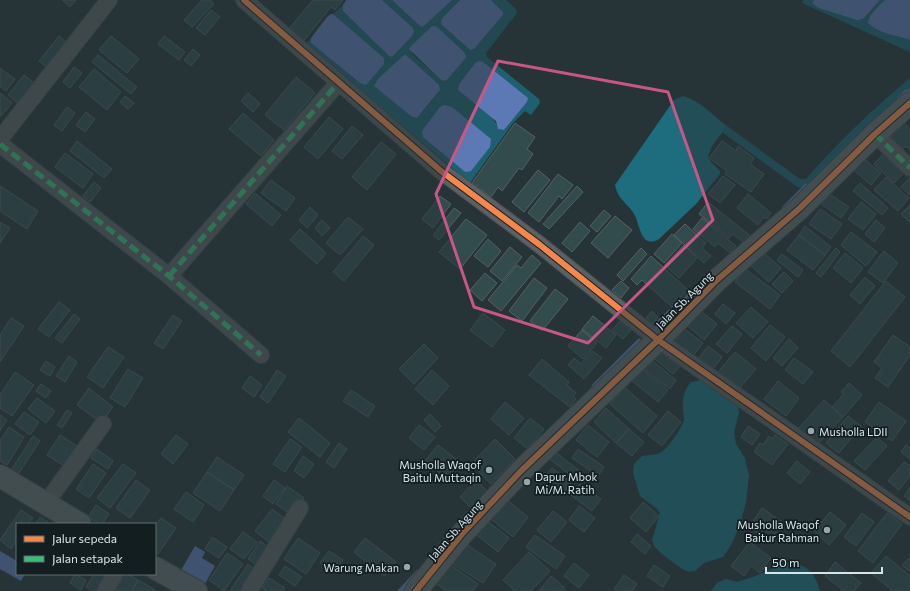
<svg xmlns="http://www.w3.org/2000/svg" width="910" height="591" font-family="Commissioner,sans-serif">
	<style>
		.green { fill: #1e606f; fill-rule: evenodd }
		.forest { fill: #1e6d7e }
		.water { fill: #5d79b5 }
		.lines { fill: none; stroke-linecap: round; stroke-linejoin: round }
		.stream { stroke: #5d79b5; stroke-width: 4.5 }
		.building { fill: #324b4d; stroke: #556162 }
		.street-casing { stroke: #444f53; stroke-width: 18 }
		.secondary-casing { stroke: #444f53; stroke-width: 24 }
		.street { stroke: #5c6063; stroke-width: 16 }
		.secondary { stroke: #656a6e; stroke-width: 22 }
		.quiet { stroke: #3abd76; stroke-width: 5; stroke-dasharray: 10 5; stroke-linecap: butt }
		.cycleway-casing { stroke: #131e21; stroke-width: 8 }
		.cycleway { stroke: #f5874c; stroke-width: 6 }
		.marked { fill: none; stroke: #c85686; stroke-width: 3; stroke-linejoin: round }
		.poi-dot { fill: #98a7ac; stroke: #131e21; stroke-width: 1.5 }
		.labels { text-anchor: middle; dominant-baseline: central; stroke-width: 3.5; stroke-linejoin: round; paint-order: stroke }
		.street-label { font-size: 11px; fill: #d6e5ea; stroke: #131e21 }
		.poi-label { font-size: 11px; fill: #d6e5ea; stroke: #131e21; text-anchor: end }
	</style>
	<rect width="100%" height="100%" fill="#263438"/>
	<path class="green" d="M382 0H392L421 27 424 26 452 0H460L443 17 441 21 442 25 470 50 474 49 503 15V12L491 0H506L516 9 517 13 486 53 487 57 539 99 540 103 531 115 525 111 513 123 470 183 306 44 311 38V43L360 83 384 58 333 14 343 5 344 11 389 56 391 57 412 36 414 32 413 28ZM411 53 465 59 446 81 441 80ZM404 55 440 88V91L417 118 375 83ZM480 61 527 102 504 130H501C497 126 496 122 492 118L458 90 459 84 476 62Z
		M803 0H814L812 3 863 19 880 0H885L876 9 868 20 887 33 893 34 910 40V52L802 3Z
		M910 78V88L803 190 796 186 722 132 727 126 800 179H806C838 142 873 109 910 78Z"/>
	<path class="forest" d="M683 96C701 101 712 115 727 126L712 146 708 156 710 161 720 171V174L696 204 659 239C640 250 640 223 634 214 631 208 624 203 620 197 617 193 616 189 615 185L674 100Z
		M701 380 731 397 738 405 739 413 734 432 736 444 745 458 749 476 746 502 740 525 731 545 723 557 704 563 695 571 689 572 682 569 662 554 654 546 652 540 660 513 656 508 640 496 633 473 634 464 642 456C647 455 655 455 660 453 667 450 682 428 684 420 684 416 683 412 683 408 682 398 685 389 691 382Z
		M786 563C807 564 814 571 820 591H711L717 583 726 579 737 582 753 577Z"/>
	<path class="water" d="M346 0H382L413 28 414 32 412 36 392 57 389 56 343 11V5Z
		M392 0H452L424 26 421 27Z
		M460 0H491L503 12V15L474 49 470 50 442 25 441 21 443 17Z
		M814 0H880L863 19 857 20 819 8 812 3Z
		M885 0H910V40C896 35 879 34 868 23 869 14 879 6 885 0Z
		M331 14H333L384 58V64L366 85 360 83 311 43V38L327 17Z
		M434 26 437 27 464 52 466 56 465 59 446 81 441 80 409 49 410 47 431 27Z
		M404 55H406L439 85 440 90 417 118 411 116 374 86 378 79Z
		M480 61 483 62 528 98 527 102 504 130 498 129 496 121 492 118 458 90 459 84 476 62Z
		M444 105 452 107 491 139 490 147 471 171 466 172 464 171 423 137 422 132 424 128 440 107Z
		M195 546 205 552 202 558 215 566 203 587 180 572Z
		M0 551 17 561V574H25L21 581 0 569Z"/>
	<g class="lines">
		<path class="stream" d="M899 99 906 92 910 91
			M784 208 806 186
			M658 323 671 311
			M594 386 639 341
			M400 591 418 572"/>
	</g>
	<path class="building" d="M62 0H76L70 7Z
		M202 0H210L214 4 192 27 184 20Z
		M313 0H343L335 10 331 7 302 43 287 31Z
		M211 10 220 17 205 35 196 28Z
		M59 36 71 46 51 71 39 61Z
		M111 36 139 59 127 73 99 50Z
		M164 36 185 52 179 60 158 44Z
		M193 49 200 55 191 66 184 60Z
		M98 55 137 87 131 94 92 62Z
		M74 67 82 73 70 88 63 82Z
		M0 68 15 79 6 91 0 86Z
		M94 69 121 92 107 110 79 87Z
		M24 75 37 85 21 106 8 95Z
		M296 77 315 93 284 130 265 115Z
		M0 93 12 103 1 116H0Z
		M248 93 260 104 253 112 241 101Z
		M125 96 134 103 128 109 120 102Z
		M67 107 75 113 62 131 54 125Z
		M86 112 95 119 85 132 76 125Z
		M243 113 274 140 261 156 229 129Z
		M329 117 343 129 318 159 304 147Z
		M515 123 535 137 527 149 533 154 522 170 519 168 502 191 498 187 491 197 472 183Z
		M904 123 910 129V150L906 146 900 152 888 140Z
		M352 126 363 135 342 159 332 151Z
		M77 141 112 169 104 178 70 151Z
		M722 141 736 151 738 146 754 158 750 164 764 174 751 192 725 174 727 171 709 158Z
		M381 142 396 154 367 190 352 177Z
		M886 151 907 170 894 183 874 164Z
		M65 153 93 174 83 188 55 167Z
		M861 156 881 173 871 185 850 167Z
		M538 170 550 180 524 212 512 202Z
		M558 174 573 185 562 199 559 196 539 222 528 213Z
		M723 176 735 185 720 203 708 194Z
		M886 177 909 198 898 211 874 190Z
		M910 177V195L901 187Z
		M271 180 295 198 286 211 261 193Z
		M94 182 101 188 90 202 83 196Z
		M860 183 888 208 882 215 853 191Z
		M0 186 38 211 27 229 0 211Z
		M577 186 583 192 549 229 543 224Z
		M255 193 281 215 272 226 246 204Z
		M828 193 849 207 841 218 820 203Z
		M748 194 771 213 767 219 764 217 758 225 737 208Z
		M440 196 451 204 433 228 422 219Z
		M708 202 749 235 743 242 733 234 729 238 699 214Z
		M861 202 876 214 863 230 848 219Z
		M910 205V223L901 214Z
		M310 207 318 215 307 228 299 220Z
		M454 208 461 213 439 240 433 235Z
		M820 209 842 224 831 239 809 224Z
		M604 210 611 216 597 232 590 226Z
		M615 216 632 230 608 258 591 243Z
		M348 217 363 229 340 255 326 243Z
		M702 218 736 246 730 253 718 243 715 247 693 229Z
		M466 219 487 235 460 269 439 252Z
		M322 220 330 228 322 236 315 228Z
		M876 220 885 228 874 242 865 234Z
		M0 222 10 228 0 243Z
		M580 222 590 231 572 252 562 243Z
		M685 224 706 243 702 248 711 256 704 263 674 235Z
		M805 226 831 247 825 255 799 235Z
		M300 229 326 253 317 264 290 240Z
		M851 232 877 252 866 266 841 245Z
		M672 234 682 243 664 263 654 254Z
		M799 235 825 255 813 270 787 250Z
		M363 236 374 245 344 281 333 272Z
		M488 239 501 251 488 267 474 256Z
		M684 245 697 258 679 278 665 265Z
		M510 247 522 257 502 281 490 271Z
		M641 248 647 254 623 281 617 275Z
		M836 248 840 252 821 277 816 273Z
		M884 251 898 263 883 283 868 272Z
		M764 253 781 268 769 282 751 266Z
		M845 253 863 268 851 283 833 268Z
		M782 254 803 270 798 277 777 260Z
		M532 255 541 263 501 311 488 300 517 265 521 268Z
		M651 256 688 290 672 307 642 280 637 285 631 279Z
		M745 269 780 295 770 309 735 282Z
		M784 272 793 281 782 293 772 284Z
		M485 273 497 283 482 301 470 290Z
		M865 277 875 286 860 304 850 295Z
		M534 278 547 288 522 321 509 311Z
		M621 281 629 288 621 298 612 290Z
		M886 281 905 297 850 367 831 351Z
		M555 289 568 299 542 331 530 321Z
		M59 302 70 310 49 337 38 329Z
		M723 304 735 313 726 324 715 314Z
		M696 307 717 324 704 340 683 322Z
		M751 307 768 322 753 338 736 323Z
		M652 311 658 317 653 324 646 318Z
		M483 313 505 330 492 347 470 330Z
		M74 314 80 319 62 343 55 338Z
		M173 315 182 321 163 349 154 343Z
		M593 316 616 335 606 348 582 329Z
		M11 318 24 326 0 362V335Z
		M620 321 631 330 623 339 612 330Z
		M678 324 703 343 692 357 668 337Z
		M770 325 785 337 766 361 751 348Z
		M732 326 742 334 727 353 716 344Z
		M582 330 597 343 583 359 568 346Z
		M893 335 910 347V355L888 387 875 378 882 368 874 362Z
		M789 339 798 348 782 366 773 358Z
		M424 344 438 358 414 384 399 369Z
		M659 346 682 364 673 374 651 356Z
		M708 346 722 357 713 369 699 358Z
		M108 347 124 357 103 388 87 377Z
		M592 351 602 358 584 379 568 365 574 358 581 364Z
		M735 352 756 369 738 390 717 373Z
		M69 356 77 362 65 382 56 376Z
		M794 358 813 372 803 384 785 370Z
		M542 359 569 382 567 385 576 393 573 396 576 399 570 407 529 375Z
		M650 359 676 380 670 389 643 368Z
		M46 361 55 367 50 376 40 370Z
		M641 368 668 390 658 402 631 380Z
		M128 369 143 378 125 407 110 398Z
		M277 370 286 376 268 403 260 397Z
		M432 370 449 386 433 405 415 389Z
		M15 372 34 385 12 416 0 408V395Z
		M250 376 262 385 254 397 242 388Z
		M778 381 799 398 786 416 764 399Z
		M849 383 862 395 843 417 832 407 844 394 841 392Z
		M41 384 51 391 46 398 36 391Z
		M624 387 657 416 643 433 610 404Z
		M89 388 113 407 101 423 77 405Z
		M351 390 375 406 368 417 343 401Z
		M37 398 55 411 46 423 28 409Z
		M824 400 843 417 816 446 798 429Z
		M505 402 524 418 509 435 491 419Z
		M879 402 906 421 892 441 865 422Z
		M606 408 629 429 616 443 594 422Z
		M67 410 72 413 62 428 57 425Z
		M668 411 681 422 662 446 648 435Z
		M24 412 39 422 30 435 15 424Z
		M430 414 441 426 435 432 424 420Z
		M0 415 7 420 0 431Z
		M848 416 861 426 839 453 826 443Z
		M299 418 330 443 320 457 288 432Z
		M530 418 544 429 528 449 514 438Z
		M419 425 435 437 424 450 409 438Z
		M588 425 609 442 597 457 576 440Z
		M748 426 760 434 752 445 741 437Z
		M9 427 24 437 7 465 0 461V441Z
		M629 429 644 442 632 456 616 443Z
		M60 435 80 448 67 468 47 455Z
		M176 435 188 444 173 464 161 454Z
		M775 435 788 444 772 465 754 452 760 443 763 445 769 436 772 439Z
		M33 436 40 441 17 476 10 472Z
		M877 437 887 446 865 470 854 461Z
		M290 439 302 447 285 472 273 464Z
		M495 439 515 459 491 484 471 464Z
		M339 443 347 449 334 468 326 462Z
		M438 445 460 462 447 479 425 461Z
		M906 445 910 448V459L901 452Z
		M97 449 113 461 108 469 91 458Z
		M578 449 604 467 598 476 572 458Z
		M553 450 582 473 577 480 547 457Z
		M303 456 314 464 304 478 294 471Z
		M217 457 244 475 234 490 207 472Z
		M797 461 810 472 800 484 787 473Z
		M904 462 910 466V476L899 490 888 481Z
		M93 464 106 473 89 498 76 489Z
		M123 464 136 473 110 508 97 498Z
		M552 468 571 482 564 493 544 478Z
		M207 472 234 490 220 511 193 493Z
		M136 480 150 490 130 518 116 508Z
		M274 480 285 488 273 504 263 496Z
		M476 480 487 491 471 508 460 497Z
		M580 484 601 499 592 511 571 495Z
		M287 486 304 498 293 516 276 504Z
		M910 487V501L904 496Z
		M186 492 204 505 193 522 174 509Z
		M502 496 528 517 513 537 486 515Z
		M643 502 659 516 646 532 630 518Z
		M96 505 109 514 102 524H99L88 517Z
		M579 506 595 518 584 532 569 520Z
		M762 508 783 523 773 537 764 530 760 535 749 527Z
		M272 509 288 521 270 543 255 531Z
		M21 510 33 518 28 524H17V540L11 549 0 540Z
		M553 511 567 522 551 542 537 530Z
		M830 512 846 525 829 545 814 531Z
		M862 513 874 522 856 546 844 537Z
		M887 513 902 524 873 563 858 551Z
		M40 517 48 522 47 524H36Z
		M161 518 176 528 158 554 155 552V526Z
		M485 519 509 538 498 552 474 533Z
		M243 532 257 542 244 559 230 549Z
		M637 534 651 546 645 554 631 542Z
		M535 535 565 556 556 569 526 547Z
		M212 537 227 547 219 558 205 549Z
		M298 538 320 553 306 574 284 559Z
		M365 538 396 562 384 576 354 552Z
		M260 541 270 549 258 566 248 559Z
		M750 542 771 558 760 573 751 566 744 576 731 566Z
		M466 544 496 564 483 583 453 564Z
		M329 551 343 560 335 573 320 563Z
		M529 552 550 571 531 591H515L503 580Z
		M227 553 243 564 224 591 209 580Z
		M886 556 910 576V591H893L871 573Z
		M910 557V572L902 565Z
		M835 562 861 583 854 591H844L825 576Z
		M448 563 478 584 473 591H447L435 583Z
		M574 563 589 575 579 588 564 576Z
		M248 564 259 572 246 591H230Z
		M654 565 670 576 663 587 647 576Z
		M285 566 302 577 295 586 279 575Z
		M75 574 86 580 81 590 70 583Z
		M94 574H111L101 591H93L86 587Z
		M123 574H127L138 580 132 591H113Z
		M624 575 637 584 632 591H617L614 589Z
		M551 576 565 588 563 591H539Z
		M269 578 285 588 283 591H267L262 588Z
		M138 580 157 591H132Z"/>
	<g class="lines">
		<g class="street-casing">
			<path id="street" d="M244 0 441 171 540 245 658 340 910 517
				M875 134 910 168
				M0 139 109 0
				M0 144 169 276 261 355
				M169 276 339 82
				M46 503 103 424
				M105 591 115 574
				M249 591 300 508"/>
		</g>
		<g class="secondary-casing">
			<path id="secondary" d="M0 476 80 524
				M155 568 196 591
				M416 591 462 534 521 471 658 340 717 280 800 208 875 134 910 103"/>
		</g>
		<use href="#street" class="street"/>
		<use href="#secondary" class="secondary"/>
		<path class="quiet" d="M875 134 910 168
			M0 144 169 276 261 355
			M169 276 339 82"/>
		<g class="cycleway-casing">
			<path id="cycleway" d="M244 0 441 171 540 245 658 340 910 517
				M416 591 462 534 521 471 658 340 717 280 800 208 875 134 910 103"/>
		</g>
		<use href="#cycleway" class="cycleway"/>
	</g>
	<path d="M0 0H910V591H0ZM498 61 668 92 713 220 588 343 474 307 436 194Z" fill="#263438" fill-opacity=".55" fill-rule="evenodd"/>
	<path class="marked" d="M498 61 668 92 713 220 588 343 474 307 436 194Z"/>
	<g class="poi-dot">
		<circle cx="811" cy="431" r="4"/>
		<circle cx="489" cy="470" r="4"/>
		<circle cx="527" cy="482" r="4"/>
		<circle cx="827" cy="530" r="4"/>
		<circle cx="407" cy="567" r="4"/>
	</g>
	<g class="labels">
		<g class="street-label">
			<text transform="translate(684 300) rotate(-45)">Jalan Sb. Agung</text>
			<text transform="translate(455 530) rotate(-49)">Jalan Sb. Agung</text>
		</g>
		<g class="poi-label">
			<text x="819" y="431" text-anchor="start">Musholla LDII</text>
			<text x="481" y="464">Musholla Waqof<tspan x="481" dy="13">Baitul Muttaqin</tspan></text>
			<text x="535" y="476" text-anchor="start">Dapur Mbok<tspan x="535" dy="13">Mi/M. Ratih</tspan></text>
			<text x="819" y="524">Musholla Waqof<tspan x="819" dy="13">Baitur Rahman</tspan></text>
			<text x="399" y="567">Warung Makan</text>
		</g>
	</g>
	<rect x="16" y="523" width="140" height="52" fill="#131e21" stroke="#616e71"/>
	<rect x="24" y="536" width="20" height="6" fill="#f5874c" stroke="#616e71"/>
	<text x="52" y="543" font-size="12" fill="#d6e5ea">Jalur sepeda</text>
	<rect x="24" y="556" width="20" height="6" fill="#3abd76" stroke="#616e71"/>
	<text x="52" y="563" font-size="12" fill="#d6e5ea">Jalan setapak</text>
	<path d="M766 567v6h116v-6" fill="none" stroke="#d6e5ea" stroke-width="2"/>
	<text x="772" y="567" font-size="12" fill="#d6e5ea" stroke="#131e21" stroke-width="3" paint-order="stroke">50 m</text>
</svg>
